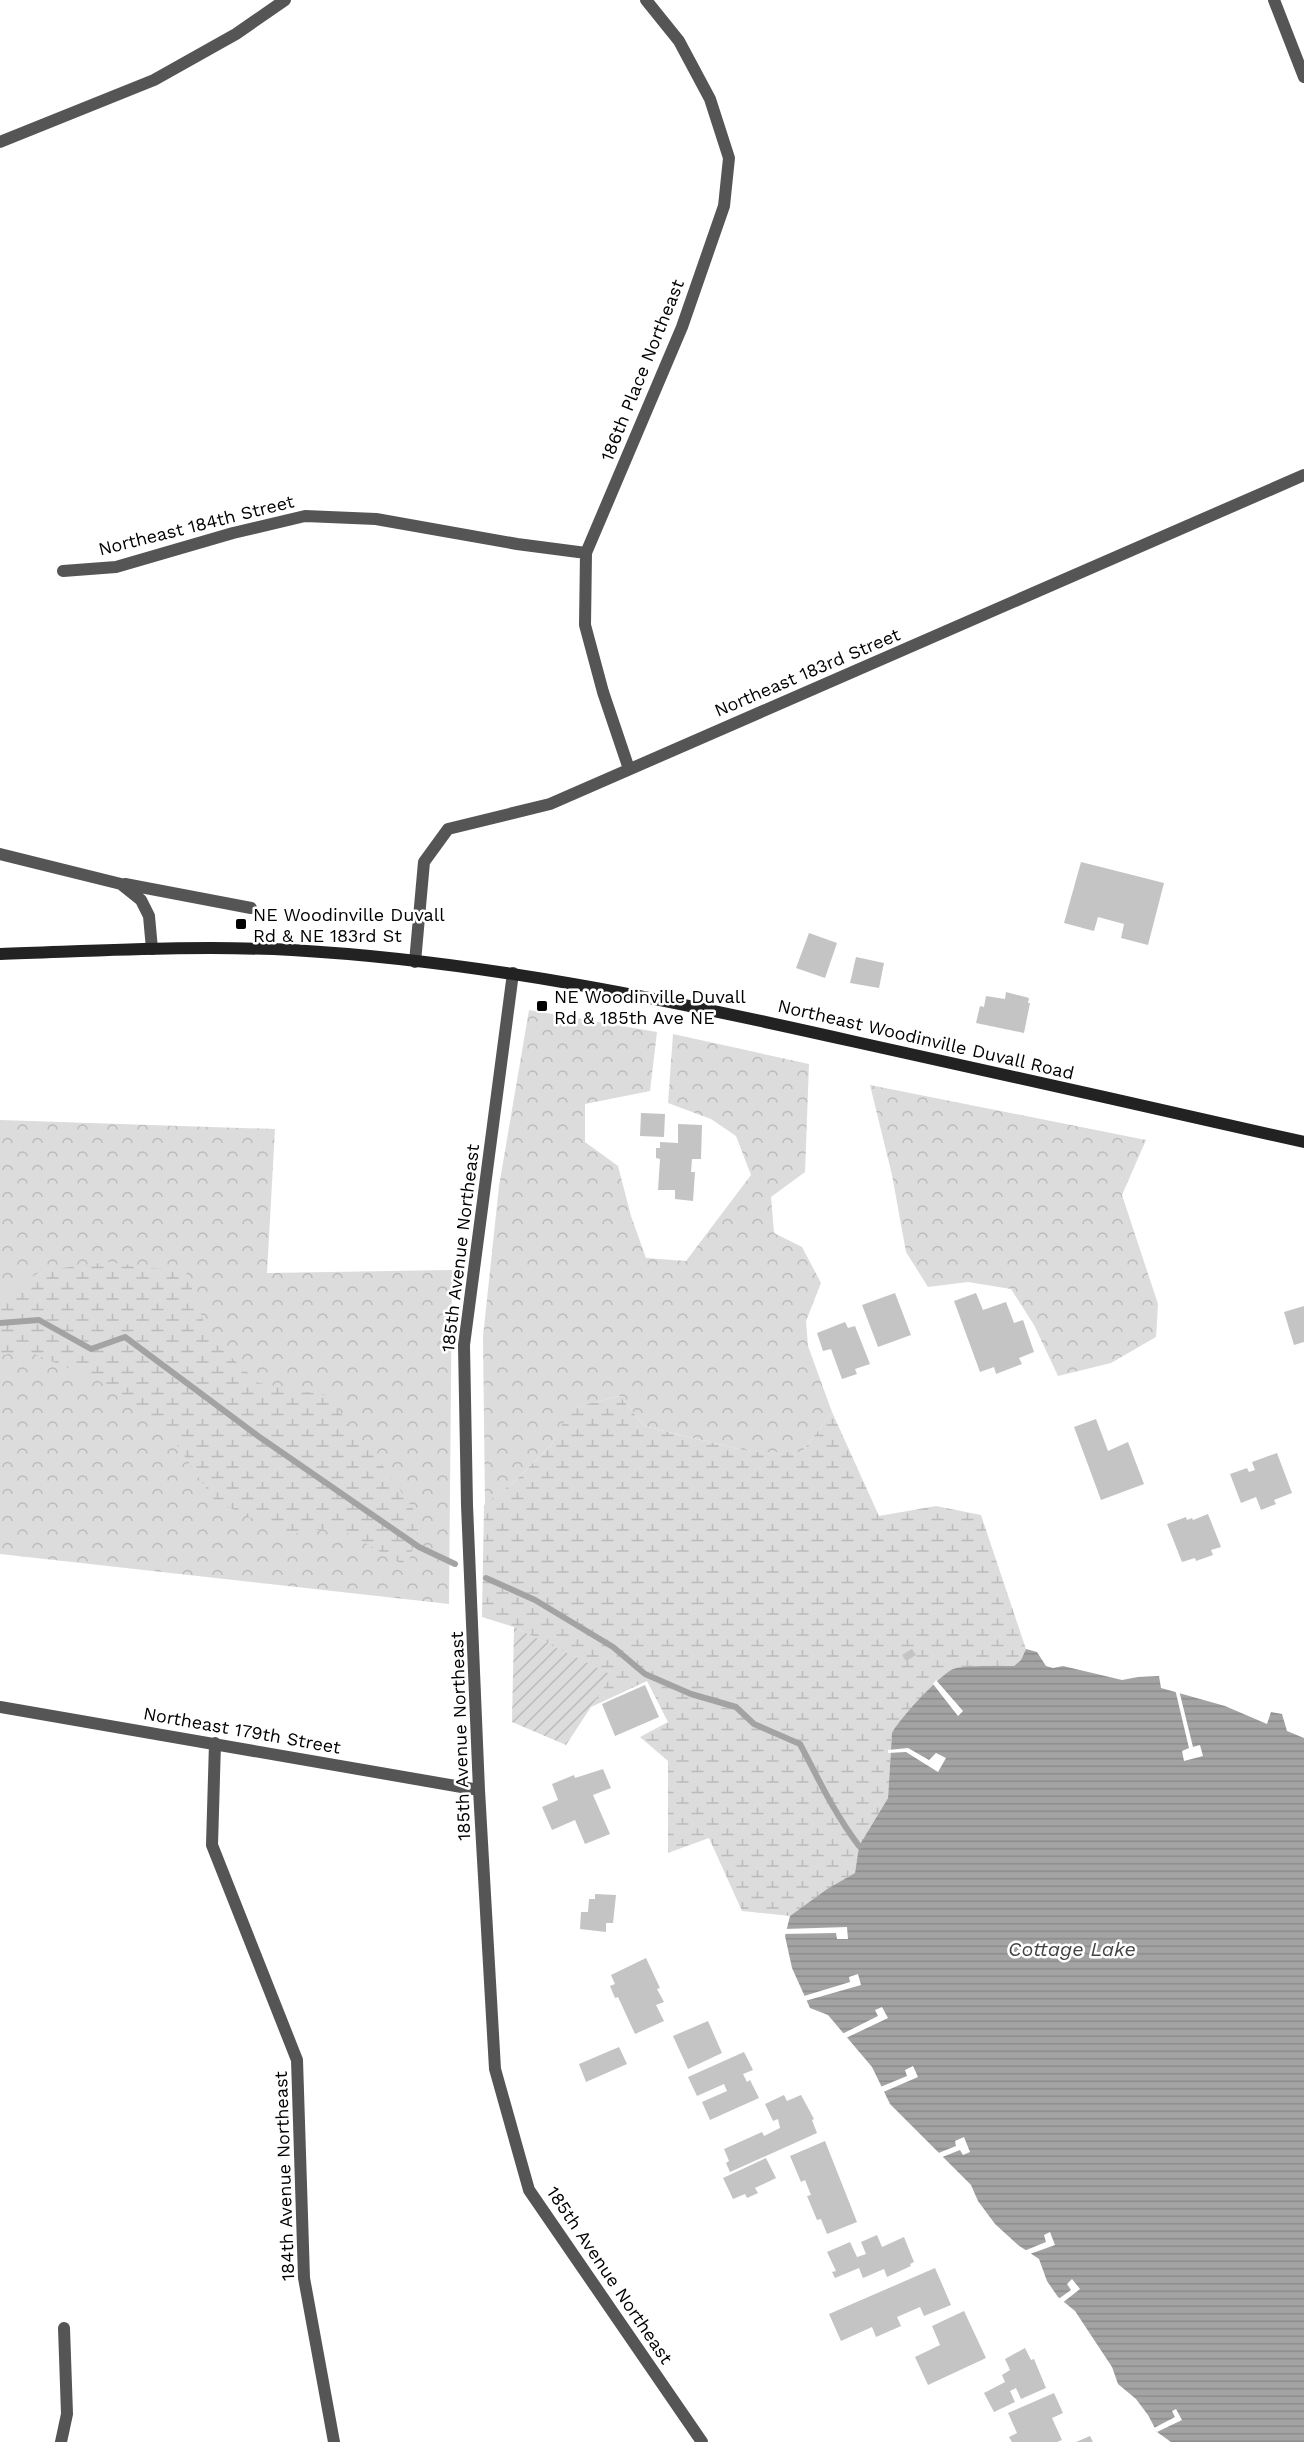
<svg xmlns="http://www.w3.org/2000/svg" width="1304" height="2442" font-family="'Work Sans',sans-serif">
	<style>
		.forest { fill: url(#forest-crowns) }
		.wetland { fill: url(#wetland-marsh) }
		.garden { fill: url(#garden-furrows) }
		.water { fill: url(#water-rules) }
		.pier { fill: #fff }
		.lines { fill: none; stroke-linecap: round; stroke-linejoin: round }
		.stream { stroke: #a3a3a3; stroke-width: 6 }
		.building { fill: #c4c4c4 }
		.minor { stroke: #555; stroke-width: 12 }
		.secondary { stroke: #222; stroke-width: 12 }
		.poi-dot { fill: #000; stroke: #fff; stroke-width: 2 }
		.labels { text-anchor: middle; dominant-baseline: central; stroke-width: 5; stroke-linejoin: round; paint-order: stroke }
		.street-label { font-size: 18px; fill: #000; stroke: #fff }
		.poi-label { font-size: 18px; fill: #000; stroke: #fff; text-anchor: start }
		.water-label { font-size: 20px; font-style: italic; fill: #444; stroke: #fff }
	</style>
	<defs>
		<pattern id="forest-crowns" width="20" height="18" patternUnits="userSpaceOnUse" patternTransform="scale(1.5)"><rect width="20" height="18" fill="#dcdcdc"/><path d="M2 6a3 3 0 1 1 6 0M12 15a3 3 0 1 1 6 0" fill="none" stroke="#bbb"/></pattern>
		<pattern id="wetland-marsh" width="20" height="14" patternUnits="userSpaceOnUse" patternTransform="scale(1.5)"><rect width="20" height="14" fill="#dcdcdc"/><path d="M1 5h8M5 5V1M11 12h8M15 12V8" fill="none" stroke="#bbb"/></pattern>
		<pattern id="garden-furrows" width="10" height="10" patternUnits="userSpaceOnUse" patternTransform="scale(1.5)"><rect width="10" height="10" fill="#dcdcdc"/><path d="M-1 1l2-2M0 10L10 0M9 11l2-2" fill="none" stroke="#bbb"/></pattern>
		<pattern id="water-rules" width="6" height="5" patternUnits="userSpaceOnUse" patternTransform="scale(1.5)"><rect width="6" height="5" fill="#a3a3a3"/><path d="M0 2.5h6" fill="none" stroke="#8b8b8b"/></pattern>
	</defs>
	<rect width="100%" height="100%" fill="#fff"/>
	<path class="forest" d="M529 1010 657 1032 650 1091 585 1104V1142L618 1166 631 1216 646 1258 686 1261 751 1175 736 1136 711 1119 668 1103 673 1034 809 1064 805 1172 771 1197 774 1233 802 1247 821 1283 806 1321 808 1346 832 1412 802 1452H751L644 1426 620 1396 572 1408 552 1444 513 1483 485 1505 483 1337 499 1186Z
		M870 1085 1146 1140 1122 1195 1158 1304 1156 1337 1111 1363 1058 1376 1034 1325 1011 1289 968 1282 928 1287 906 1252 892 1175Z
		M0 1120 275 1129 267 1273 452 1270 449 1604 0 1554Z"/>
	<path class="wetland" d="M107 1262 186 1272 209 1337 259 1383 330 1396 355 1434 388 1472 421 1521 407 1567 337 1527 286 1535 214 1500 173 1439 115 1388 25 1350 0 1356V1298L41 1271Z
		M620 1396 644 1426 751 1452H802L832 1412 879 1516 936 1506 981 1515 1026 1649 1021 1660 1014 1666 954 1669 892 1733 888 1798 859 1846 855 1873 827 1889 790 1916 742 1911 709 1838 668 1853V1761L640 1737 668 1722 647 1681 591 1707 611 1675 514 1627 482 1617 484 1505 513 1483 552 1444 571 1408Z"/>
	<path class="garden" d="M514 1627 612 1675 566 1745 512 1722Z"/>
	<path class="water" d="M1026 1649 1037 1652 1046 1666 1053 1668 1063 1666 1122 1680 1138 1677 1159 1676 1161 1688 1225 1706 1267 1724 1271 1712 1282 1714 1287 1731 1304 1738V2442H1171L1157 2432 1148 2415 1136 2399 1118 2384 1112 2367 1075 2311 1058 2297 1047 2281 1039 2259 1018 2245 995 2224 978 2201 971 2185 890 2104 872 2067 828 2015 810 2008 792 1968 785 1936 790 1916 827 1889 855 1873 859 1846 888 1798 892 1733C899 1719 940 1675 953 1669 962 1665 1002 1666 1014 1666L1021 1660Z"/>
	<path class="pier" d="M936 1680 963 1711 958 1716 933 1684Z
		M1175 1689 1179 1690 1193 1747 1200 1745 1203 1756 1184 1761 1182 1751 1189 1748Z
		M908 1748 929 1760 936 1753 946 1758 938 1772 906 1752 888 1753V1750Z
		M847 1927 848 1939H837L836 1933 782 1934 784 1929Z
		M858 1974 861 1985 805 2001 804 1996 850 1982 849 1977Z
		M882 2007 888 2018 846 2038 842 2034 878 2016 875 2010Z
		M913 2066 918 2077 881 2093 878 2088 907 2076 905 2070Z
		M964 2137 970 2152 963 2155 960 2150 940 2158 936 2154 956 2146 955 2141Z
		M1050 2232 1055 2245 1027 2255 1025 2254 1024 2251 1046 2242 1044 2235Z
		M1072 2279 1080 2289 1061 2304 1057 2300 1071 2290 1067 2284Z
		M1176 2409 1182 2420 1157 2432 1154 2428 1175 2417 1172 2411Z"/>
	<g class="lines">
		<path class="stream" d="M0 1323 39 1320 91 1349 125 1337 258 1436 419 1547 455 1564
			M486 1578 535 1600 613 1647 645 1674 691 1694 736 1707 754 1724 800 1744C819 1780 834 1813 859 1846"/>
	</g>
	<path class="building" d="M1081 862 1164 883 1148 945 1121 938 1124 924 1098 917 1094 931 1064 923Z
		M809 933 837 943 825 978 796 968Z
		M856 957 884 963 879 988 850 983Z
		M1006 992 1029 998 1028 1003H1030L1024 1033 976 1023 980 1006 984 1007 986 996 1005 999Z
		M641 1113 665 1114 664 1137 640 1136Z
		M678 1124 702 1125 701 1159H692L691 1172H695L693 1201 675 1199V1190H658L660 1159 656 1158V1148H660V1142L678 1143Z
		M895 1293 911 1335 878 1347 862 1305Z
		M976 1293 983 1310 1006 1302 1014 1323 1023 1320 1034 1352 1019 1358 1022 1364 996 1374 994 1367 980 1372 954 1301Z
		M1304 1306V1342L1294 1345 1284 1312Z
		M845 1322 848 1328 855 1326 870 1364 855 1369 857 1374 842 1379 831 1349 823 1351 817 1333Z
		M1096 1419 1108 1451 1128 1442 1144 1484 1101 1500 1074 1427Z
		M1277 1453 1292 1493 1274 1500 1276 1504 1261 1510 1256 1497 1241 1503 1230 1474 1247 1468 1249 1472 1255 1470 1252 1462Z
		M1208 1514 1221 1547 1211 1550 1213 1555 1196 1561 1195 1558 1182 1562 1167 1524 1186 1517 1187 1520 1192 1518 1193 1520Z
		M912 1649 916 1655 906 1661 902 1655Z
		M645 1685 659 1717 615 1736 602 1704Z
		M603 1769 611 1788 593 1795 610 1834 585 1844 575 1820 552 1830 542 1807 558 1800 552 1784 574 1775 575 1778Z
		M595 1894 616 1895 613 1923H606V1932L580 1929 581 1912H588L589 1899H595Z
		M646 1958 660 1988 657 1989 664 2002 656 2005 664 2021 635 2034 618 1997 615 1998 610 1986 615 1984 611 1975Z
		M708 2021 722 2053 688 2069 673 2036Z
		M619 2047 627 2064 586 2082 579 2064Z
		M744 2052 753 2070 743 2074 747 2082 750 2080 759 2098 710 2120 702 2102 727 2091 724 2084 697 2096 688 2077Z
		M784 2095 787 2101 801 2095 814 2119 812 2120 817 2133 730 2172 726 2163 729 2161 724 2149 762 2132 764 2136 780 2128 778 2119 773 2121 765 2104Z
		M825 2141 857 2222 827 2234 821 2219 817 2220 807 2196 811 2195 805 2180 801 2182 790 2156Z
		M766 2158 776 2178 755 2188 758 2193 747 2198 745 2194 733 2199 723 2178Z
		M877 2235 882 2247 904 2237 914 2262 910 2264 911 2266 887 2277 884 2269 863 2278 859 2268 835 2278 832 2272 836 2271 827 2252 850 2242 857 2257 866 2254 861 2242Z
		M935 2268 951 2305 924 2316 920 2307 897 2317 901 2326 876 2337 872 2327 841 2341 829 2314Z
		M964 2311 986 2358 928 2385 915 2357 940 2345 932 2326Z
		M1025 2348 1031 2360 1034 2359 1046 2388 1021 2399 1016 2388 1010 2391 1015 2402 994 2412 984 2393 1005 2382 1002 2375 1010 2370 1005 2359Z
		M1054 2393 1063 2413 1052 2418 1062 2440 1057 2442H1012L1009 2437 1017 2433 1008 2413Z
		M1090 2436 1093 2442H1076Z"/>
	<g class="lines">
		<path class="minor" d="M1274 0 1304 77
			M0 142 154 80 236 34 285 0
			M63 571 116 567 233 533 305 516 376 519 517 544 586 553
			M629 769 603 692 585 625 586 553 682 327 724 206 729 158 710 99 679 41 646 0
			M0 854 121 884 141 900 149 916 152 949
			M125 884 251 908
			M415 962 424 862 448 829 550 804 1304 475
			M513 973 464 1345 467 1505 479 1790 495 2069 529 2190 702 2442
			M0 1707 479 1790
			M215 1743 212 1845 297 2060 304 2278 334 2442
			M61 2442 67 2414 64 2328"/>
		<path class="secondary" d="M0 954C97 951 195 945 292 950 483 961 670 1000 856 1042 1005 1075 1155 1108 1304 1142"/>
	</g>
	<g class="poi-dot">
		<rect x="235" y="918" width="12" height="12" rx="3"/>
		<rect x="536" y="1000" width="12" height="12" rx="3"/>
	</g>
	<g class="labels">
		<g class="street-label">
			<text transform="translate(642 370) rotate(-68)">186th Place Northeast</text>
			<text transform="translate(196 525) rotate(-14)">Northeast 184th Street</text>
			<text transform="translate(807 672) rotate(-23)">Northeast 183rd Street</text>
			<text transform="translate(926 1039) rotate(13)">Northeast Woodinville Duvall Road</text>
			<text transform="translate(460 1248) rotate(-83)">185th Avenue Northeast</text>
			<text transform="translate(242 1730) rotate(10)">Northeast 179th Street</text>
			<text transform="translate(460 1736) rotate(-92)">185th Avenue Northeast</text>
			<text transform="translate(284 2176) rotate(-92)">184th Avenue Northeast</text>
			<text transform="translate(610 2275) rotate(56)">185th Avenue Northeast</text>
		</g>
		<g class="poi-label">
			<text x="253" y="914">NE Woodinville Duvall<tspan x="253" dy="21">Rd &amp; NE 183rd St</tspan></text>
			<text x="554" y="996">NE Woodinville Duvall<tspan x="554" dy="21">Rd &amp; 185th Ave NE</tspan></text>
		</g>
		<g class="water-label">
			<text x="1072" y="1949">Cottage Lake</text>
		</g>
	</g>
</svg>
